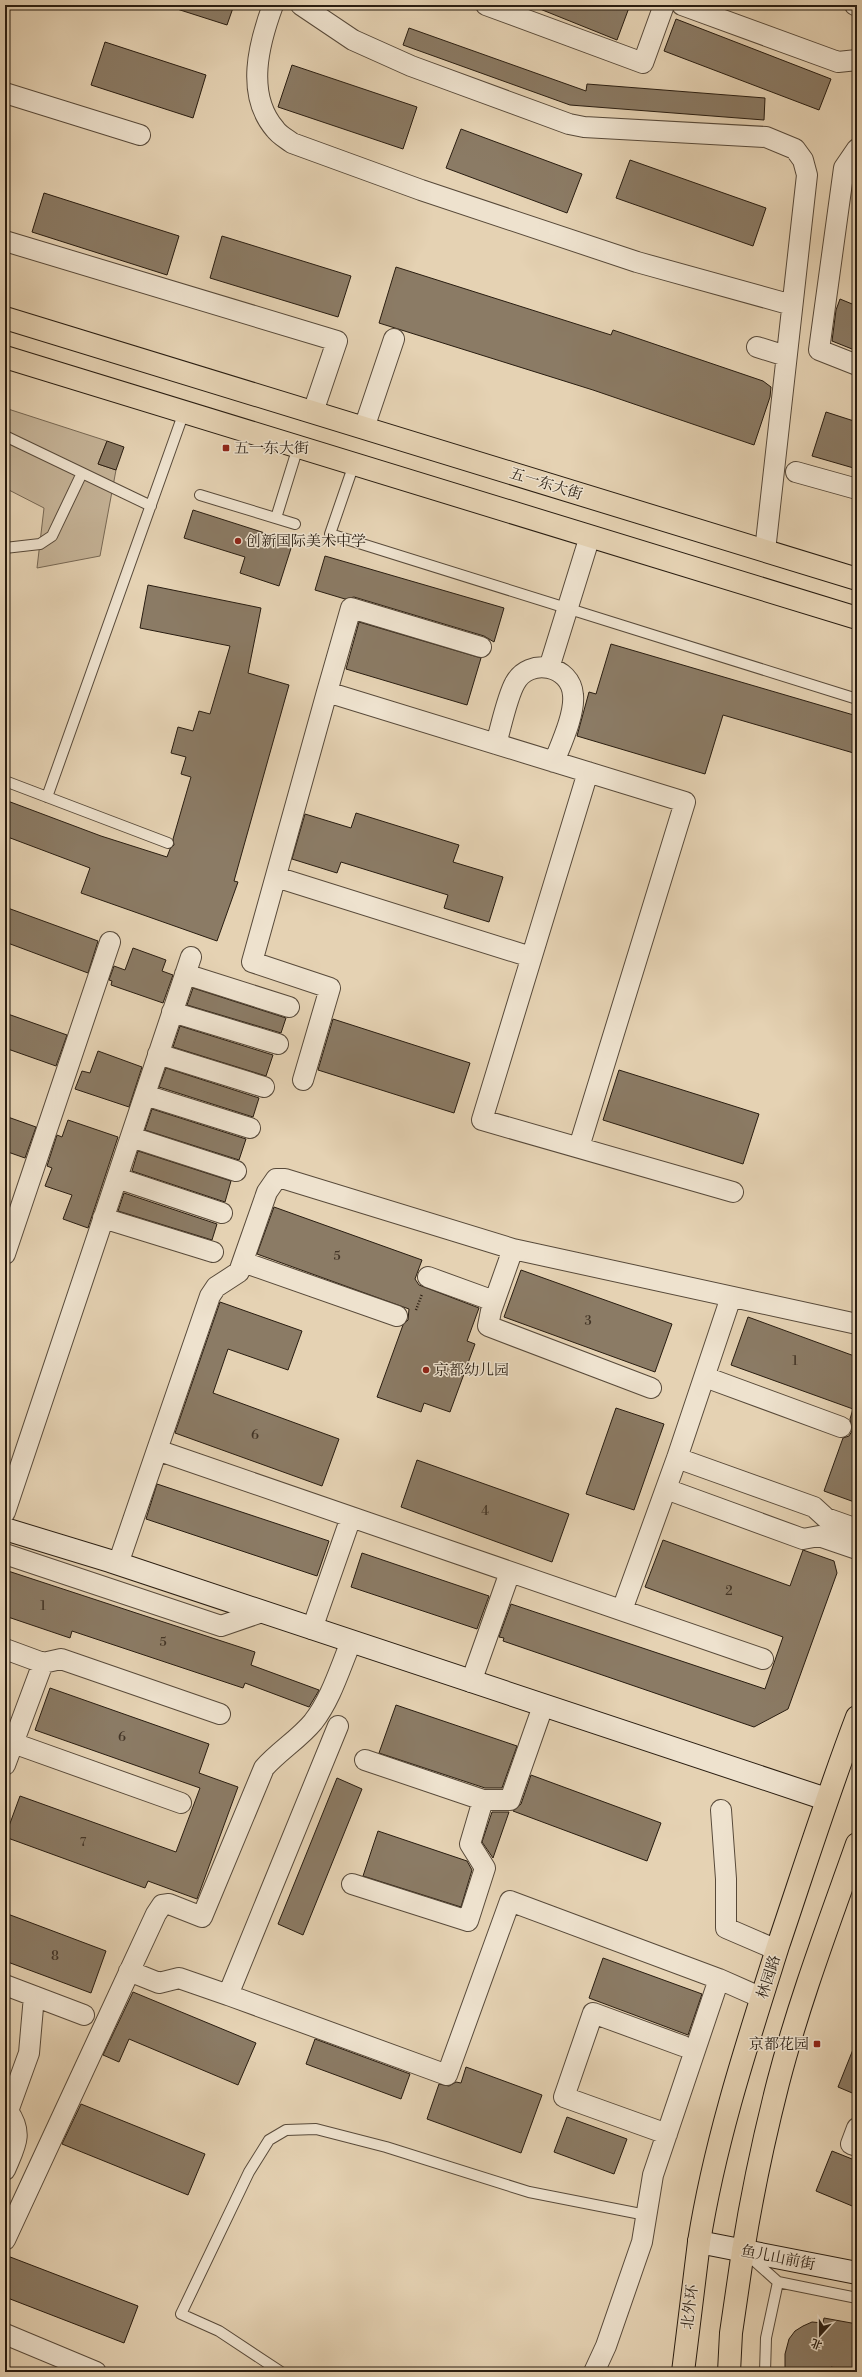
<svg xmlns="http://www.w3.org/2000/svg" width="862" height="2377" font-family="'Libre Bodoni','Noto Serif SC',serif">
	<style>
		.green { fill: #c5b397; stroke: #776854 }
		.building { fill: #8b7b65; stroke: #291d11 }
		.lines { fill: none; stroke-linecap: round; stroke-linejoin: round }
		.lane-casing { stroke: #584a3a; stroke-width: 12 }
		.street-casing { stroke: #584a3a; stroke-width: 22 }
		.secondary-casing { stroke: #291d11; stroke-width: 24 }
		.primary-casing { stroke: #291d11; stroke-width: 24 }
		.highway-casing { stroke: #291d11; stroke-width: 24 }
		.path { stroke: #291d11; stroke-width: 2.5; stroke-dasharray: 1 2; stroke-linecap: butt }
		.lane { stroke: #eee2ce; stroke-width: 10 }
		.street { stroke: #eee2ce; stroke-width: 20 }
		.secondary { stroke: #eee2ce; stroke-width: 22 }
		.primary { stroke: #e5d2b3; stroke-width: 22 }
		.highway { stroke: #e5d2b3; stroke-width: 22 }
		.poi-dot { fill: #8f2418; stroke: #eee2ce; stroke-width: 1.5 }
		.labels { text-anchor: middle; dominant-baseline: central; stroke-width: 3; stroke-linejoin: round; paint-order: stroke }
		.number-label { font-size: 13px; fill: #423426 }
		.poi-label { font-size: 15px; fill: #291d11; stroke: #eee2ce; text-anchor: start }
		.street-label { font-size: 15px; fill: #291d11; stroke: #eee2ce }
	</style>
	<rect width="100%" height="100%" fill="#e5d2b3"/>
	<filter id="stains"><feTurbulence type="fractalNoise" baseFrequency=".005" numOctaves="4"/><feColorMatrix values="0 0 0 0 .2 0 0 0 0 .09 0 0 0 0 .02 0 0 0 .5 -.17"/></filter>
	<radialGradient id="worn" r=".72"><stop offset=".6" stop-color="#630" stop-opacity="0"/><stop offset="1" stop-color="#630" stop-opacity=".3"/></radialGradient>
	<path class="green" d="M5 408 107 441 98 464 116 470 100 556 37 568 44 508 5 488Z"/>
	<path class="building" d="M177 5H234L227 25 177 9Z
		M530 5H630L617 40Z
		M676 19 831 79 819 110 664 51Z
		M409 28 586 91 587 84 765 98 764 120 570 105 403 45Z
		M105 42 206 75 193 118 91 85Z
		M292 65 417 107 403 149 278 107Z
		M461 129 582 174 567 213 446 168Z
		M630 160 766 208 753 246 616 198Z
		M44 193 179 236 167 275 32 232Z
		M222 236 351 276 338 317 210 278Z
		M396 267 611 335 613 330 763 381 771 387 770 397 754 445 593 390 379 323Z
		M840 299 857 306V351L832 341 836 310Z
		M826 412 857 422V469L812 456Z
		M107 441 124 447 116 470 98 464Z
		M193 510 293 542 279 586 240 573 245 557 184 538Z
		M325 556 504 608 494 642 484 636 354 597 345 599 315 590Z
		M148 585 261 608 248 673 289 685 234 881 238 882 217 941 81 893 90 868 5 836V800L101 836 167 857 170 849 174 845 173 839 191 777 181 774 186 757 171 753 178 727 193 731 199 711 210 714 230 646 140 628Z
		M359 622 481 658 467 705 346 669Z
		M611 644 857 716V754L723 715 705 774 577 736 589 692 596 694Z
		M356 813 459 845 453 862 503 877 489 922 444 908 448 895 341 862 337 873 292 859 305 814 351 828Z
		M5 907 98 941 88 973 5 942Z
		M133 948 166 960 162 971 173 975 163 1003 111 985 112 981 109 980 114 966 125 970Z
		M193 988 286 1018 281 1033 187 1005Z
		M5 1013 67 1035 56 1066 5 1048Z
		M333 1019 470 1063 454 1113 318 1070Z
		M180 1026 273 1055 266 1076 173 1047Z
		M98 1051 142 1067 129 1107 75 1089 82 1071 90 1073Z
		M166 1068 259 1098 253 1117 159 1087Z
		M619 1070 759 1114 743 1164 603 1120Z
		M152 1109 246 1139 239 1160 145 1130Z
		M5 1116 36 1127 25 1158 5 1151Z
		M68 1120 118 1137 88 1228 63 1219 72 1195 45 1186 52 1168 47 1166 57 1135 62 1137Z
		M138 1151 231 1181 225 1202 132 1171Z
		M124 1193 217 1224 212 1240 118 1211Z
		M274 1207 422 1260 415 1279 419 1285 479 1308 467 1341 475 1344 450 1412 424 1403 421 1412 377 1397 403 1325 408 1320 409 1309 257 1254Z
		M521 1270 672 1324 655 1372 504 1317Z
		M220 1302 302 1331 288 1370 228 1349 213 1393 339 1439 322 1486 175 1433Z
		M748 1317 857 1357V1503L824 1491 843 1438 849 1436 852 1431 850 1419 853 1409 731 1365Z
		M616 1408 664 1424 634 1510 586 1494Z
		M417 1460 569 1514 552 1562 401 1507Z
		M157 1484 329 1541 317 1576 146 1519Z
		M663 1540 790 1586 803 1550 834 1561 837 1573 788 1709 754 1727 503 1641 504 1638 499 1637 511 1604 765 1689 783 1637 645 1587Z
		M362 1553 489 1596 477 1629 351 1587Z
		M5 1570 255 1652 251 1665 319 1690 318 1692 309 1707 245 1683 243 1688 72 1631 70 1638 5 1616Z
		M50 1688 209 1744 199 1773 238 1787 197 1899 148 1881 145 1888 5 1837 20 1796 176 1852 200 1788 35 1730Z
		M396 1705 517 1746 502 1788H485L379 1753Z
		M531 1775 661 1823 647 1861 513 1811 521 1804Z
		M337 1778 362 1789 303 1935 278 1924Z
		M492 1812H509L493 1858 482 1842Z
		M378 1831 467 1861 472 1870 461 1907 363 1876Z
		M5 1913 106 1951 91 1993 5 1961Z
		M603 1958 702 1994 688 2035 589 1998Z
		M133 1992 256 2043 238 2085 129 2039 119 2062 103 2055Z
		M315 2039 410 2074 401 2099 306 2064Z
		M856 2042H857V2095L838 2087Z
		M466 2067 542 2095 521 2153 427 2119 439 2084 449 2086 456 2082 461 2083Z
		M81 2104 205 2154 188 2195 62 2144Z
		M567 2117 627 2139 614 2174 554 2152Z
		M832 2151 857 2161V2208L816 2191Z
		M5 2255 138 2306 124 2343 5 2297Z
		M824 2318 857 2324V2372L831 2367V2372H785V2354L789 2339 795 2331 803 2326 812 2322 823 2323Z"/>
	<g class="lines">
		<g class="lane-casing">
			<path id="lane" d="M5 436 151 506
				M354 464 330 534 857 699
				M200 495 295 524
				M276 518 298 447
				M5 548 40 544 52 536 82 473
				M5 781 168 843
				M47 797 184 412
				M749 2256 778 2282 766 2338 765 2372
				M778 2282 857 2298
				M281 2372 219 2331 181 2314 249 2172 269 2140 286 2130 316 2129 386 2147 529 2192 646 2215"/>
		</g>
		<g class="street-casing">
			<path id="street" d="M273 5C259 43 245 94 275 129 279 135 287 139 292 143L421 190 637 262 792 305
				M301 5 353 40 411 66 569 124 584 127 766 137 795 149 803 160 807 175 765 551
				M486 5 643 63 664 5
				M682 5 838 62 857 60
				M855 5 857 6
				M5 93 140 135
				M857 149 844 168 819 350 857 365
				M5 241 337 341 313 412
				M757 347 786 356
				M364 428 394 339
				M796 472 857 489
				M549 668 590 536
				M327 692 351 608 481 647
				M496 744C501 727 507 697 515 683 529 657 571 665 573 695 575 714 561 744 554 762
				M588 772 482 1120 733 1192
				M276 877 531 957
				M185 974 289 1007
				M172 1012 278 1044
				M158 1054 264 1087
				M303 1080 330 988 252 962 327 692 685 802 579 1147
				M145 1095 250 1128
				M131 1137 236 1171
				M117 1178 222 1213
				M103 1218 213 1252
				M513 1249 491 1311 488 1326 651 1388
				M5 1254 110 942
				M243 1262 397 1316
				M428 1277 494 1301
				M705 1377 841 1427
				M677 1458 814 1507 826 1518 857 1529
				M666 1489 803 1539 819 1536 857 1549
				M5 1512 191 957
				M5 1554 221 1626 262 1612
				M118 1564 157 1450
				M622 1610 677 1458 731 1297
				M312 1629 351 1517
				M5 1649 43 1663 61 1659 220 1714
				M763 1659 157 1450 210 1296 216 1287 239 1272 267 1192 276 1179H285L513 1249 857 1324
				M471 1682 510 1572
				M338 1726 228 1995 447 2075 510 1901 719 1979
				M13 1743 181 1803
				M5 1765 43 1663
				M483 1800H510L543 1706
				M721 1810 726 1879V1928L777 1950
				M352 1884 468 1921 485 1868 470 1844 483 1800 365 1760
				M129 1971 159 1983 179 1978 228 1995
				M5 1985 84 2015
				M857 2128 851 2144 857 2146
				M667 2134 564 2097 593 2013 683 2046
				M5 2170C15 2146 24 2134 8 2111L29 2053 34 1996
				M5 2240 156 1914 162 1905 169 1904 202 1917 264 1768C279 1751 299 1739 313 1722 331 1699 340 1668 351 1642
				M5 2334 96 2372
				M594 2372 606 2346 642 2242 653 2175 719 1979 762 1998"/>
		</g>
		<g class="secondary-casing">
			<path id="secondary" d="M5 1529 110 1561 826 1799
				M699 2242 857 2273"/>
		</g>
		<g class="primary-casing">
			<path id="primary" d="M5 318 857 579
				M5 357 857 618
				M699 2242C715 2141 747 2044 778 1946 804 1869 828 1793 857 1717
				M743 2251C752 2194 764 2138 778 2083 799 2002 829 1923 857 1844"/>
		</g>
		<g class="highway-casing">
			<path id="highway" d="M683 2372 699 2242
				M729 2372 731 2333 743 2251"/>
		</g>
		<path class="path" d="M416 1310 422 1294"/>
		<use href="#lane" class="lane"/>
		<use href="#street" class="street"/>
		<use href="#secondary" class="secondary"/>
		<use href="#primary" class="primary"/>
		<use href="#highway" class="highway"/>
	</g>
	<g class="poi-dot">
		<rect x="222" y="444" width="8" height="8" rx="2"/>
		<circle cx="238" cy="541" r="4"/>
		<circle cx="426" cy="1370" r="4"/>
		<rect x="813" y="2040" width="8" height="8" rx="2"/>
	</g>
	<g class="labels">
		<g class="number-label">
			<text x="337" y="1256">5</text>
			<text x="588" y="1321">3</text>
			<text x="795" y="1361">1</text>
			<text x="255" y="1435">6</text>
			<text x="485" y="1511">4</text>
			<text x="729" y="1591">2</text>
			<text x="43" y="1606">1</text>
			<text x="163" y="1642">5</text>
			<text x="122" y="1737">6</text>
			<text x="83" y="1842">7</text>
			<text x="55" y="1956">8</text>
		</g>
		<g class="poi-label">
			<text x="234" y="448">五一东大街</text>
			<text x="246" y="541">创新国际美术中学</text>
			<text x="434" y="1370">京都幼儿园</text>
			<text x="809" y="2044" text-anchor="end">京都花园</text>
		</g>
		<g class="street-label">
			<text transform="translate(546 484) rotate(17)">五一东大街</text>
			<text transform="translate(769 1977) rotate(-72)">林园路</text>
			<text transform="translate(778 2258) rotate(11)">鱼儿山前街</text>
			<text transform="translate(690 2307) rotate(-83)">北外环</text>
		</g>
	</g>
	<rect width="862" height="2377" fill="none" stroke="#e5d2b3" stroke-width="20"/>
	<rect x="6" y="6" width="850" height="2365" fill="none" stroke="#291d11" stroke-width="2"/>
	<rect x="10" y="10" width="842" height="2357" fill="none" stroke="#291d11"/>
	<g transform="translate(820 2335) rotate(201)" stroke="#eee2ce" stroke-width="3" paint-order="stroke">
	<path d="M0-3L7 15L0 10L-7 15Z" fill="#291d11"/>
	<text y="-6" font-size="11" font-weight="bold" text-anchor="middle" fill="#291d11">北</text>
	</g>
	<rect width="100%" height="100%" filter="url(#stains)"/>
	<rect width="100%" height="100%" fill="url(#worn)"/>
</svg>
